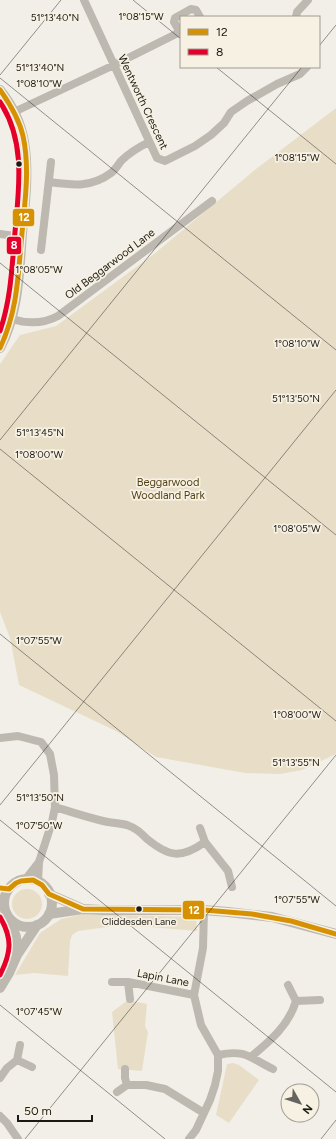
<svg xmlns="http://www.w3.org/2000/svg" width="336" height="1139" font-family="Figtree,sans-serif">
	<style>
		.green { fill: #e8dec8 }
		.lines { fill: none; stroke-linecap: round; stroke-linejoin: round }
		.minor { stroke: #bdb9b1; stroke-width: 8 }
		.tertiary { stroke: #bdb9b1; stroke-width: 10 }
		.bus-1-casing { stroke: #f7f1e3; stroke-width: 8 }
		.bus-2-casing { stroke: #f7f1e3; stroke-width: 8 }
		.bus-1 { stroke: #d69103; stroke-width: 5 }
		.bus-2 { stroke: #e4002b; stroke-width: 5 }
		.ticks { fill: none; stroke: #1b1914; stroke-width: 1; stroke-opacity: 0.45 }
		.bus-dot { fill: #1b1914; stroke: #f7f1e3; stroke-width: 1.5 }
		.labels { text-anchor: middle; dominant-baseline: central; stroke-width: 3.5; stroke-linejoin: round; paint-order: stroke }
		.bus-label { font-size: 10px; fill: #1b1914; stroke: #f7f1e3 }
		.street-label { font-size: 11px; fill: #1b1914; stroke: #f7f1e3 }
		.park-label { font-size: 11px; fill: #554318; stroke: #f7f1e3 }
		.ticks-label { font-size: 10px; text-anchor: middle; fill: #1b1914; stroke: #f7f1e3; stroke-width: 3.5; stroke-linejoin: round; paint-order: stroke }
		.line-badge { stroke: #f7f1e3; stroke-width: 1.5 }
		.badge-label { font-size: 11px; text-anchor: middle; font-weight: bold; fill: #fff }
	</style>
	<rect width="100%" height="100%" fill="#f2efe8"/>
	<path class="green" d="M336 108V754L302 770 280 774 245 773 156 757 116 731 19 685 10 638 0 612V364L20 335 56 326 154 254 256 169Z
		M12 904a15 15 0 1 1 30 0a15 15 0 1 1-30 0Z
		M83 914 196 917 197 931 150 927 115 926 78 931 72 935 70 941 68 976 34 973 15 975 40 933 61 919Z
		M128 1000 147 1004 145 1026 148 1032 142 1071 118 1069 112 1012Z
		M233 1063 239 1065 259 1080 229 1123 216 1115 227 1064Z"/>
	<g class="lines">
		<path class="minor" d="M84 0 157 158 165 161 195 146 211 135 224 123 231 112 247 101 277 84 300 74 307 67
			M296 17 297 12 308 0
			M181 34 174 22 175 18 191 9 196 10 200 17
			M14 112 114 65 180 32
			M49 182C72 185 91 188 111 173 115 170 118 165 121 161 130 152 139 147 149 142
			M0 234 22 237
			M41 250 51 162
			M12 319C28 324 43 324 58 316L212 201
			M0 738 18 736 41 742 50 754 54 775 55 807 52 822 39 862 38 882
			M55 807C71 812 86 817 103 821 111 823 119 823 127 825 136 828 141 833 147 839 169 857 181 859 205 842
			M200 828 205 842 228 871 232 887
			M25 880 39 862
			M112 982H128L194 995
			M128 982 130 999
			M288 985 296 1001 320 1000
			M20 1045 17 1060 32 1067
			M218 1055C246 1049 250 1058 273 1069
			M252 1056C270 1041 289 1025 296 1001
			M125 1069V1078L127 1085
			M0 1078 7 1068 17 1060
			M117 1092 127 1085H146L165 1089 204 1113
			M0 1116 7 1123 18 1139
			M189 1139 196 1130 210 1100 215 1085 218 1071V1055L201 1025 194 995 203 948 204 910"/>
		<path class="tertiary" d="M0 90C12 105 21 123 24 142 29 172 25 203 22 233 19 272 19 312 0 348
			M4 903a24 24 0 1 1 48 0a24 24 0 1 1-48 0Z
			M49 894 83 909
			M49 914 83 909 103 910H204L228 912 272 917 336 934
			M10 920 16 937 17 955
			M0 988 9 973 17 955 37 925"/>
		<g class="bus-1-casing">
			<path id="bus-1" d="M0 90C10 104 19 119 23 136 30 168 25 201 22 233 18 274 18 310 0 348
				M0 888 9 889 16 883 21 881 33 880 42 885 49 894 83 909 204 910 252 914 291 921 336 934"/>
		</g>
		<g class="bus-2-casing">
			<path id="bus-2" d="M0 102C26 141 19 188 15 232 12 266 11 299 0 331
				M0 917C13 939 11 953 0 975"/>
		</g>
		<use href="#bus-1" class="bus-1"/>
		<use href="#bus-2" class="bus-2"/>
	</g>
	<path class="ticks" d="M133 0 181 39M319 46 336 25M216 67 336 164M0 75 61 0M0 78 336 350M0 263 336 535M0 440 302 67M0 449 336 721M0 634 336 906M0 805 336 390M0 820 336 1092M0 1005 165 1139M25 1139 336 755M321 1139 336 1120"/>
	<g class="bus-dot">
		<circle cx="19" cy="164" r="3.5"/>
		<circle cx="139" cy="909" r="3.5"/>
	</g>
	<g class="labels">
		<g class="bus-label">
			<text x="139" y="921">Cliddesden Lane</text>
		</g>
		<g class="street-label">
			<text transform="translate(143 102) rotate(65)">Wentworth Crescent</text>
			<text transform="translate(110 264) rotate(-37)">Old Beggarwood Lane</text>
			<text transform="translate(163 978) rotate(11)">Lapin Lane</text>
		</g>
		<g class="park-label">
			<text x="168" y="482">Beggarwood<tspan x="168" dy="13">Woodland Park</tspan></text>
		</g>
	</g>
	<g class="ticks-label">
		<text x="141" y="20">1°08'15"W</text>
		<text x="55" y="21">51°13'40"N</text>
		<text x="40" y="71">51°13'40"N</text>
		<text x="39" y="87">1°08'10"W</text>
		<text x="297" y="161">1°08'15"W</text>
		<text x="39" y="273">1°08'05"W</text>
		<text x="297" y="347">1°08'10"W</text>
		<text x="296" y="402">51°13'50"N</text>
		<text x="40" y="436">51°13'45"N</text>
		<text x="39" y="458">1°08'00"W</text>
		<text x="297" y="532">1°08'05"W</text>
		<text x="39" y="644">1°07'55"W</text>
		<text x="297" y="718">1°08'00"W</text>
		<text x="296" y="766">51°13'55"N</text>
		<text x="40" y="801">51°13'50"N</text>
		<text x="39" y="829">1°07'50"W</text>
		<text x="297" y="903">1°07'55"W</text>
		<text x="39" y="1015">1°07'45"W</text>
	</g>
	<g class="line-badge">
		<rect x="12" y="208" width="23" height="19" rx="4" fill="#d69103"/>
		<rect x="6" y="236" width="16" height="19" rx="4" fill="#e4002b"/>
		<rect x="182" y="900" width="23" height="20" rx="4" fill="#d69103"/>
	</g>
	<g class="badge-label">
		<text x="24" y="221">12</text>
		<text x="14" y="249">8</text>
		<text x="194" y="914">12</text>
	</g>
	<rect x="180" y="16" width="140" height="52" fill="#f7f1e3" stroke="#9f9b90"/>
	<rect x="188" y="29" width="20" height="6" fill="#d69103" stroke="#9f9b90"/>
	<text x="216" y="36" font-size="12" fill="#1b1914">12</text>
	<rect x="188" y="49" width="20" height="6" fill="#e4002b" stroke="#9f9b90"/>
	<text x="216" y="56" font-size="12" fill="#1b1914">8</text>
	<g transform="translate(300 1103) rotate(129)"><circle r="19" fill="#f7f1e3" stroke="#9f9b90"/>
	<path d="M0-3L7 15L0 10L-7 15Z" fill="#66645e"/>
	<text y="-6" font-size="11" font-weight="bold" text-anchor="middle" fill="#1b1914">N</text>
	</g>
	<path d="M18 1115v6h74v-6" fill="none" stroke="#1b1914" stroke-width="2"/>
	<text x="24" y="1115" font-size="12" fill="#1b1914" stroke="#f7f1e3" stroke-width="3" paint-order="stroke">50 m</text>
</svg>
